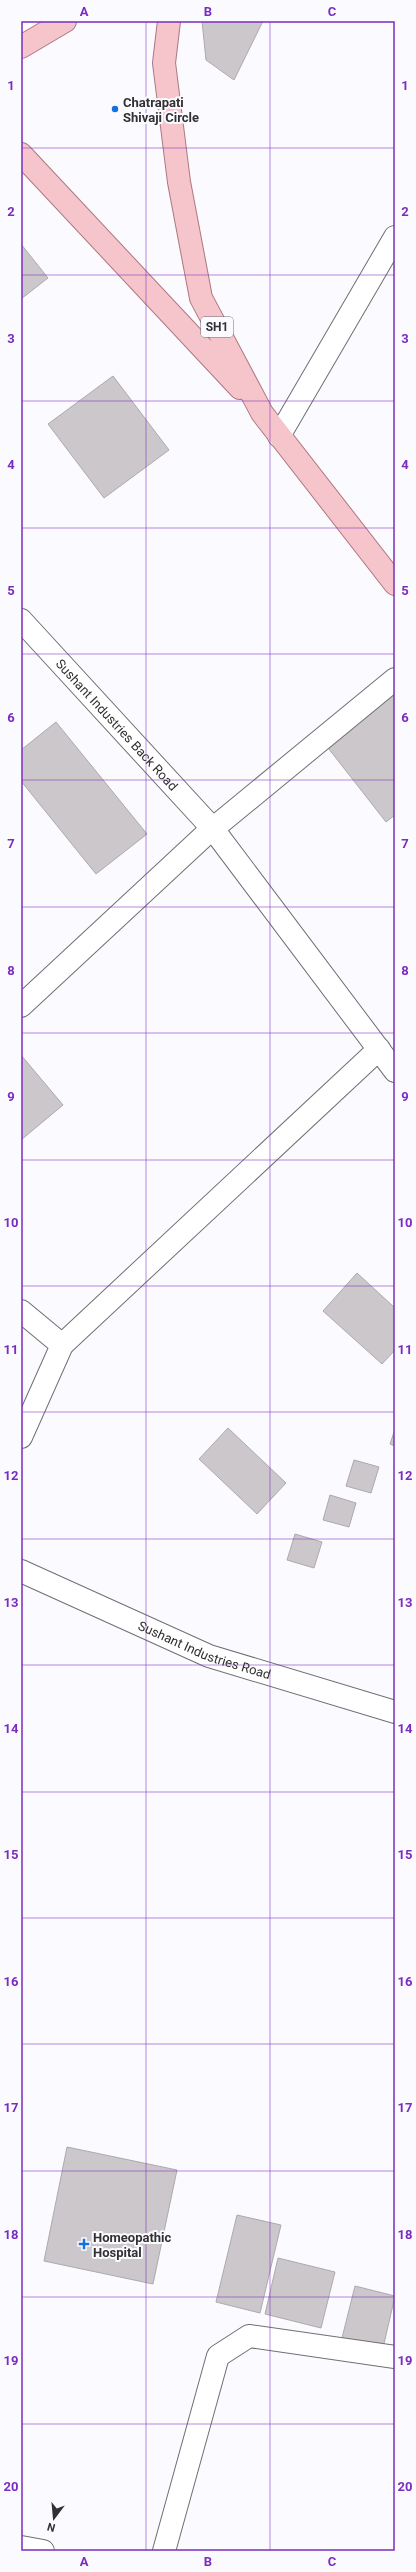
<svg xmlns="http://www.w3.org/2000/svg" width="416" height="2572" font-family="Roboto,sans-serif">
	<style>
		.building { fill: #cbc7cb; stroke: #ada9ad }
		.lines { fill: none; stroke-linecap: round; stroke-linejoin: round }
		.minor-casing { stroke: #707074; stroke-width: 24 }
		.major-casing { stroke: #ac787f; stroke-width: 24 }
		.minor { stroke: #fff; stroke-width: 22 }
		.major { stroke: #f5c5cb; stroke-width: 22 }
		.grid { fill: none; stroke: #7b2cbf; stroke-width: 1; stroke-opacity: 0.55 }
		.poi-dot { fill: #1572db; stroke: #fbfaff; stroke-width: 1.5 }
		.labels { text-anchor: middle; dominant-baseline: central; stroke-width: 4; stroke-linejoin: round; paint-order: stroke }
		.shield { fill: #fbfaff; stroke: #6e6d70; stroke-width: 1 }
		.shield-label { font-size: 12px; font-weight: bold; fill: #313132 }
		.poi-label { font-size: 13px; font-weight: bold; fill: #313132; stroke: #fbfaff; text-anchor: start }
		.street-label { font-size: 13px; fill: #313132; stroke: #fbfaff }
		.neatline { fill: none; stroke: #7b2cbf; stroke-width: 1.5 }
		.grid-label { font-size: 13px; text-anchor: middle; font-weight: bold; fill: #7b2cbf }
	</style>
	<rect width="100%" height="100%" fill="#fbfaff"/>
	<path class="building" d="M202 21H263L234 80 206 60Z
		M21 244 48 278 21 299Z
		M113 376 169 450 104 498 48 424Z
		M395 691V815L386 822 325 744Z
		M56 722 147 834 96 874 21 781V750Z
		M21 1055 63 1105 21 1140Z
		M357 1273 395 1308V1350L382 1364 323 1311Z
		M228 1428 286 1483 257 1514 199 1459Z
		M395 1429V1446L390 1444Z
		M354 1460 379 1467 371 1493 346 1486Z
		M330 1495 356 1503 349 1527 323 1520Z
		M295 1534 322 1542 314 1568 287 1560Z
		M67 2147 177 2170 153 2284 44 2261Z
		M237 2215 281 2225 260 2313 216 2302Z
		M278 2258 335 2272 321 2328 265 2314Z
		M355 2286 395 2296 383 2348 342 2338Z"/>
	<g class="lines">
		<g class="minor-casing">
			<g id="minor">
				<path d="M279 436 395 237"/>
				<path id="s1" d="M21 620 213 829 395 1071"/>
				<path d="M21 1006 204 836 395 679"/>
				<path d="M21 1311 62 1345 21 1437"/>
				<path d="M62 1345 379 1049"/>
				<path id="s2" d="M21 1571 209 1656 395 1712"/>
				<path d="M21 2547 43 2551"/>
				<path d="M164 2551 218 2356 249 2336 395 2357"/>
			</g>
		</g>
		<g class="major-casing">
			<path id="major" d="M169 21 164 63 179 182 201 298 262 413 395 584
				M21 47 65 21
				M21 154 240 388"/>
		</g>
		<use href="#minor" class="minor"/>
		<use href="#major" class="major"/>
	</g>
	<path class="grid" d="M146 21V2551M270 21V2551M21 148H395M21 275H395M21 401H395M21 528H395M21 654H395M21 780H395M21 907H395M21 1033H395M21 1160H395M21 1286H395M21 1412H395M21 1539H395M21 1665H395M21 1792H395M21 1918H395M21 2044H395M21 2171H395M21 2297H395M21 2424H395"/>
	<g class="poi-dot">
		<circle cx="115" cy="109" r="4"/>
		<path d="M82 2238h4v4h4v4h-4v4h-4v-4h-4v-4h4z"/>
	</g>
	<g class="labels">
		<rect class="shield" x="201" y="317" width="32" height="20" rx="3"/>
		<g class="shield-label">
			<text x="217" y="327">SH1</text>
		</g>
		<g class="poi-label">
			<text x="123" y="102">Chatrapati<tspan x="123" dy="15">Shivaji Circle</tspan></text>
			<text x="93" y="2237">Homeopathic<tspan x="93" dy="15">Hospital</tspan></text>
		</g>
		<g class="street-label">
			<text stroke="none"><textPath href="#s1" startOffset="142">Sushant Industries Back Road</textPath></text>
			<text stroke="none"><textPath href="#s2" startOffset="200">Sushant Industries Road</textPath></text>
		</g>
	</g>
	<rect width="416" height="2572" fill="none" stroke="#fbfaff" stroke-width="44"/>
	<g transform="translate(54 2518) rotate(196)" stroke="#fbfaff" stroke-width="3" paint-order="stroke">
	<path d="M0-3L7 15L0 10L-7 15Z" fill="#313132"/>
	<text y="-6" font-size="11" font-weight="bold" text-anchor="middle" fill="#313132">N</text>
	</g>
	<rect x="22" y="22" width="372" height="2528" class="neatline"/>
	<g class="grid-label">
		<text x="84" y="16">A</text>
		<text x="208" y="16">B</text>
		<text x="332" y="16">C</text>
		<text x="11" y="90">1</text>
		<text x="405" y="90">1</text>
		<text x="11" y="216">2</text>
		<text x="405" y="216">2</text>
		<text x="11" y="343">3</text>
		<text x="405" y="343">3</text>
		<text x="11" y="469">4</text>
		<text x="405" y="469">4</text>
		<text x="11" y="595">5</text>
		<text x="405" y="595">5</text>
		<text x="11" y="722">6</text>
		<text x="405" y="722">6</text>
		<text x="11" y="848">7</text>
		<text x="405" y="848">7</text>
		<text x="11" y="975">8</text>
		<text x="405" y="975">8</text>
		<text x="11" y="1101">9</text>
		<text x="405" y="1101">9</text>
		<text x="11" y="1227">10</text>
		<text x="405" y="1227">10</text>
		<text x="11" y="1354">11</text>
		<text x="405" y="1354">11</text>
		<text x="11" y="1480">12</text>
		<text x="405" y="1480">12</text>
		<text x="11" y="1607">13</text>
		<text x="405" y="1607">13</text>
		<text x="11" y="1733">14</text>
		<text x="405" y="1733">14</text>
		<text x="11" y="1859">15</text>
		<text x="405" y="1859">15</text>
		<text x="11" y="1986">16</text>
		<text x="405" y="1986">16</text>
		<text x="11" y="2112">17</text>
		<text x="405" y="2112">17</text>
		<text x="11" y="2239">18</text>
		<text x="405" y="2239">18</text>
		<text x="11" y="2365">19</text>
		<text x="405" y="2365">19</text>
		<text x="11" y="2491">20</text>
		<text x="405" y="2491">20</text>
		<text x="84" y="2566">A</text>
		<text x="208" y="2566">B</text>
		<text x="332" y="2566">C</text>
	</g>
</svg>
